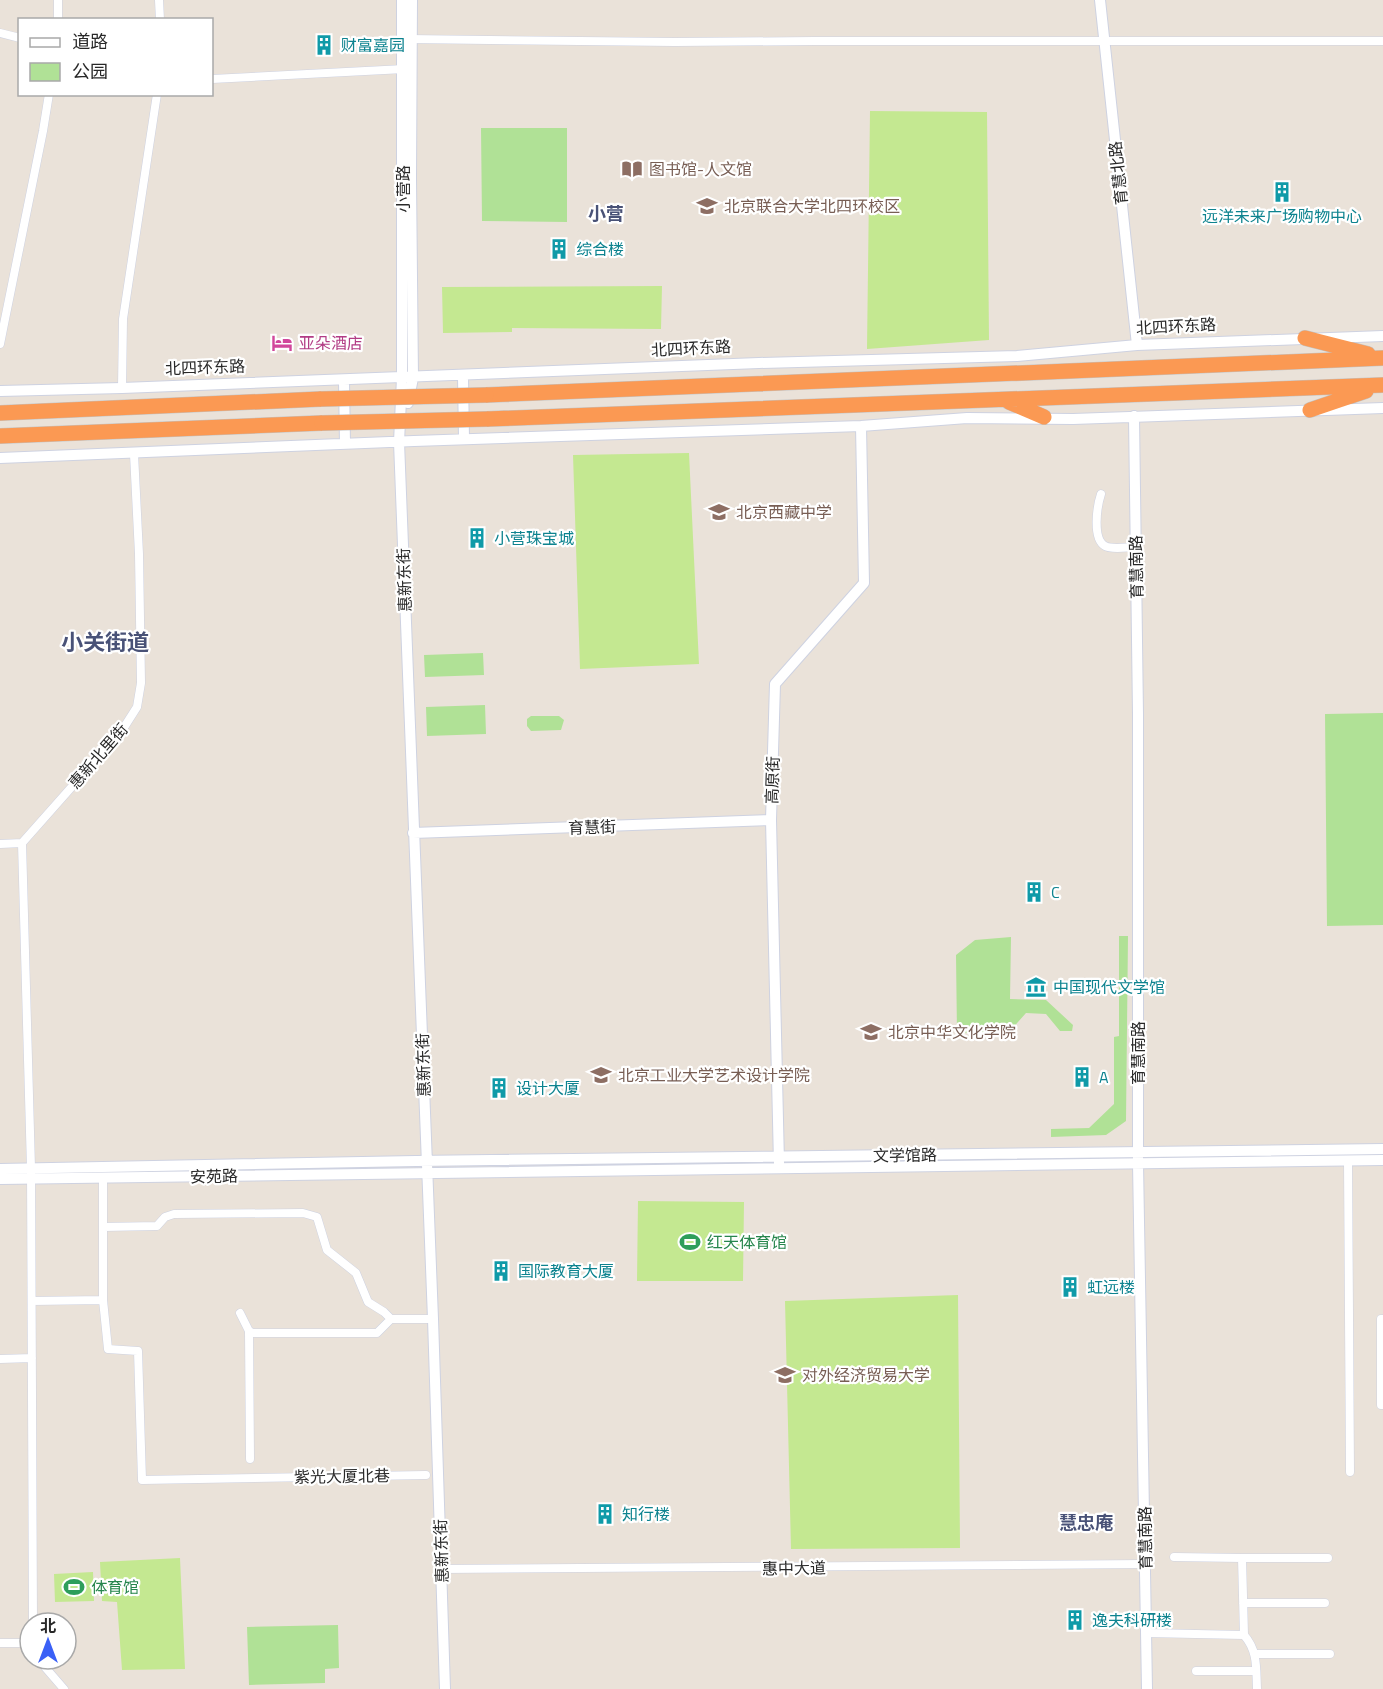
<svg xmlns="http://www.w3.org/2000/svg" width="1383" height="1689" font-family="'Titillium Web','Noto Sans SC',sans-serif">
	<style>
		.green { fill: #b0e196 }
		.pitch { fill: #c4e891 }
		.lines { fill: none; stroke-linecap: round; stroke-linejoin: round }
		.street-casing { stroke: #ced2e1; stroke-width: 9 }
		.secondary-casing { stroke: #ced2e1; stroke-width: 12 }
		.highway-casing { stroke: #c3c3c3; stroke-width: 16 }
		.street { stroke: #fff; stroke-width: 8 }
		.secondary { stroke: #fff; stroke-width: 10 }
		.highway { stroke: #fb9953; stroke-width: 15 }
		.highway-bridge-casing { stroke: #c3c3c3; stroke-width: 16; stroke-linecap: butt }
		.highway-bridge { stroke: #fb9953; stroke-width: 15 }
		.labels { text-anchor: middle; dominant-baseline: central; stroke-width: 4.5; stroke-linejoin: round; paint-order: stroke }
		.culture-label { font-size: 16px; fill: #0d838f; stroke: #fff; text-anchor: start }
		.education-label { font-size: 16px; fill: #785e54; stroke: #fff; text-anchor: start }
		.street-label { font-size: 16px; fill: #282828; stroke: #fff }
		.hotel-label { font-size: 16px; fill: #b23c85; stroke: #fff; text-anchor: start }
		.leisure-label { font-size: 16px; fill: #27864d; stroke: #fff; text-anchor: start }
		.neighbourhood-label { font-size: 18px; font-weight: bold; fill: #495277; stroke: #fff }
		.district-label { font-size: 22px; font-weight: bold; fill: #495277; stroke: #fff }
	</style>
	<rect width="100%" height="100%" fill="#eae2d9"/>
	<path class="green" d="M481 128H567V222L482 221Z
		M483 653 484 675 425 677 424 655Z
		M485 705 486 734 427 736 426 707Z
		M1383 713V925L1327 926 1325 714Z
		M531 716H559L564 720 561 730 531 731 527 726V719Z
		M1119 936H1128L1126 1121 1106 1135 1051 1137V1129L1089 1128 1114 1104V1037L1119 1036Z
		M1011 937 1010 999 1046 1000 1073 1025 1072 1031H1060L1046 1014 1026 1013 1010 1031 957 1033 956 955 975 940Z
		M338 1625 339 1668 325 1669V1683L249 1685 247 1627Z"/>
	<path class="pitch" d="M870 111 987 112 989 340 867 349Z
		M662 286 661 329 512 328V332L443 333 442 287Z
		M689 453 699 664 580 669 573 455Z
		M638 1201 744 1202 743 1281H637Z
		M958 1295 960 1548 791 1549 785 1301Z
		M180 1558 185 1669 122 1670 117 1602 102 1601 100 1562Z
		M93 1572 94 1601 55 1602 54 1574Z"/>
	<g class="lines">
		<g class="street-casing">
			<path id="street" d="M159 0 160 20
				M58 20V0
				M0 33 20 38
				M407 39 675 42 815 41H1383
				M212 79 404 69
				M0 344 43 131 49 94
				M122 388 123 319 157 94
				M1101 494C1097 506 1092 539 1105 546 1112 550 1127 547 1135 547
				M22 843 31 1168 33 1623
				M0 844 22 843 123 729 137 707 141 683 139 554 134 454
				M1348 1160 1350 1472
				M103 1227 157 1226 165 1217 174 1214 303 1213 317 1217 327 1250 356 1273 368 1302 384 1312 391 1319
				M103 1300 108 1349 138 1351 142 1480 426 1475
				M32 1301 103 1300V1178
				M240 1313 249 1331 253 1333H377L391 1319H433
				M1383 1319H1381V1405H1383
				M249 1331 250 1459
				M0 1359 32 1358
				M1242 1558H1328
				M441 1569 1146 1564
				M1243 1603H1325
				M1147 1633 1244 1635 1242 1558 1174 1557
				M1244 1635C1258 1651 1256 1668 1257 1689
				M0 1643H30
				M1256 1654H1330
				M40 1659 44 1666 64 1689
				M1196 1671H1256"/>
		</g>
		<g class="secondary-casing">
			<path id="secondary" d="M402 0V378L399 442 433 1319 445 1689
				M1100 0 1137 345
				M463 377 464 439
				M344 381 345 444
				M0 391 122 388 759 363 1017 356 1137 345 1383 336
				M408 403 413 378 411 178 412 0
				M1134 416 1138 714V1163L1147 1689
				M0 458 414 441 861 426 967 418 1073 419 1383 408
				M413 833 771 820
				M779 1163 771 820 775 684 864 583 861 426
				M0 1169 416 1161 1383 1149
				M0 1179 1383 1160"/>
		</g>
		<g class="highway-casing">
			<path id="highway" d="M1305 338 1368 354
				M486 395 1383 358
				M1009 402 1044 417
				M1310 410 1366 391
				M0 413 321 399
				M487 419 1383 385
				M0 436 322 423"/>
		</g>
		<use href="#street" class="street"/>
		<use href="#secondary" class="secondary"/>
		<use href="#highway" class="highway"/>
		<g class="highway-bridge-casing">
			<path id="highway-bridge" d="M321 399 486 395
				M322 423 487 419"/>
		</g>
		<use href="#highway-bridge" class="highway-bridge"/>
	</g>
	<defs>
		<g id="building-bare" transform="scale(1.62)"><path d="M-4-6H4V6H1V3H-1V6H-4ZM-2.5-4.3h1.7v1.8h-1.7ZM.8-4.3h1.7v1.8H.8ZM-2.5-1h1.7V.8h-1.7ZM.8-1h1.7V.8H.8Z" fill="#0f9aa8" stroke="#fff" stroke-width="2.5" paint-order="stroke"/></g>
		<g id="library-bare" transform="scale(1.62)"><path d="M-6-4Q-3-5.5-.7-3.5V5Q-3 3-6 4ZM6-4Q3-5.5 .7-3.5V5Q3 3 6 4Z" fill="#8d6e63" stroke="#fff" stroke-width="2.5" paint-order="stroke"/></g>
		<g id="university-bare" transform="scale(1.62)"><path d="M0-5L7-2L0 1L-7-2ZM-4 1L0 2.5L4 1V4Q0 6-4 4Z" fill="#8d6e63" stroke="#fff" stroke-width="2.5" paint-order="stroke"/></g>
		<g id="hotel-bare" transform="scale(1.62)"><path d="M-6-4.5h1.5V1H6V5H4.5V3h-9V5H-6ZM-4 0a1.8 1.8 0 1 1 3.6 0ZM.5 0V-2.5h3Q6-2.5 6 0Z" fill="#d1479c" stroke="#fff" stroke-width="2.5" paint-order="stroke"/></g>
		<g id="school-bare" transform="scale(1.62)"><path d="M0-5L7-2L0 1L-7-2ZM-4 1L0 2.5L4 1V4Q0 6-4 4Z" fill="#8d6e63" stroke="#fff" stroke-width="2.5" paint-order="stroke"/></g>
		<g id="museum-bare" transform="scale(1.62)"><path d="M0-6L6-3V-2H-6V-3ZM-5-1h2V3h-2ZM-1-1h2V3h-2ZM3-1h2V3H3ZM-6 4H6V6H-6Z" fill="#0f9aa8" stroke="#fff" stroke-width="2.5" paint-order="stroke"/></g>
		<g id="stadium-bare" transform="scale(1.62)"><path d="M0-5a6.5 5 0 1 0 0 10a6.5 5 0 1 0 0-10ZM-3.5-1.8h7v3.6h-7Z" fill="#2e9e5b" stroke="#fff" stroke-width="2.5" paint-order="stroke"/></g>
	</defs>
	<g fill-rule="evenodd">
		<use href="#building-bare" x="324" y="45"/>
		<use href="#library-bare" x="632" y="169"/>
		<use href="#building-bare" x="1282" y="192"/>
		<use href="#university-bare" x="707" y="206"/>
		<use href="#building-bare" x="559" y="249"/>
		<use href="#hotel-bare" x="282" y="343"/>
		<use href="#school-bare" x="719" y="512"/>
		<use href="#building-bare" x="477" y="538"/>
		<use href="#building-bare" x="1034" y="892"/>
		<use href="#museum-bare" x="1036" y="987"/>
		<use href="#university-bare" x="871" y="1032"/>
		<use href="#university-bare" x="601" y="1075"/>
		<use href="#building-bare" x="1082" y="1077"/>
		<use href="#building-bare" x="499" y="1088"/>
		<use href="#stadium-bare" x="690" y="1242"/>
		<use href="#building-bare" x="501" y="1271"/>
		<use href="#building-bare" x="1070" y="1287"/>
		<use href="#university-bare" x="785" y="1375"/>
		<use href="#building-bare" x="605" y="1514"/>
		<use href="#stadium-bare" x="74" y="1587"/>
		<use href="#building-bare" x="1075" y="1620"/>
	</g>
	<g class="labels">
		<g class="culture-label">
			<text x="341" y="45">财富嘉园</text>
			<text x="1282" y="216" text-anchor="middle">远洋未来广场购物中心</text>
			<text x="576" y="249">综合楼</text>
			<text x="494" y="538">小营珠宝城</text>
			<text x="1051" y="892">C</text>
			<text x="1053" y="987">中国现代文学馆</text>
			<text x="1099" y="1077">A</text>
			<text x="516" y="1088">设计大厦</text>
			<text x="518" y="1271">国际教育大厦</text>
			<text x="1087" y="1287">虹远楼</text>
			<text x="622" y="1514">知行楼</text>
			<text x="1092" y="1620">逸夫科研楼</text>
		</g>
		<g class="education-label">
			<text x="649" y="169">图书馆-人文馆</text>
			<text x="724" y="206">北京联合大学北四环校区</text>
			<text x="736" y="512">北京西藏中学</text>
			<text x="888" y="1032">北京中华文化学院</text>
			<text x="618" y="1075">北京工业大学艺术设计学院</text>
			<text x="802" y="1375">对外经济贸易大学</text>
		</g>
		<g class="street-label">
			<text transform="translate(1118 173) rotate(-96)">育慧北路</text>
			<text transform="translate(403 189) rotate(-90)">小营路</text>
			<text transform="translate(1176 326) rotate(-3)">北四环东路</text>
			<text transform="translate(691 348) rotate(-3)">北四环东路</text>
			<text transform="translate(205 367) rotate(-2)">北四环东路</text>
			<text transform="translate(1136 567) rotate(-91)">育慧南路</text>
			<text transform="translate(404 580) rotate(-92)">惠新东街</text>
			<text transform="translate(98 756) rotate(-49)">惠新北里街</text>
			<text transform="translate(772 780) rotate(-88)">高原街</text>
			<text transform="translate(592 827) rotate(-2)">育慧街</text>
			<text transform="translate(1138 1053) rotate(-90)">育慧南路</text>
			<text transform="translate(423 1065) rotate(-92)">惠新东街</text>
			<text transform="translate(905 1155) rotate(-1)">文学馆路</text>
			<text transform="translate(214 1176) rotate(-1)">安苑路</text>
			<text transform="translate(342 1476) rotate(-1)">紫光大厦北巷</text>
			<text transform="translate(1145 1538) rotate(-91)">育慧南路</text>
			<text transform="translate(441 1551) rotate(-92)">惠新东街</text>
			<text transform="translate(794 1568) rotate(-1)">惠中大道</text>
		</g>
		<g class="hotel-label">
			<text x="299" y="343">亚朵酒店</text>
		</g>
		<g class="leisure-label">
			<text x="707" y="1242">红天体育馆</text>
			<text x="91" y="1587">体育馆</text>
		</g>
		<g class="neighbourhood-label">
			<text x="606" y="213">小营</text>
			<text x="1086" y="1522">慧忠庵</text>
		</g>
		<g class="district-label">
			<text x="105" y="642">小关街道</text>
		</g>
	</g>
	<rect x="18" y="18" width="195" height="78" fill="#ffffff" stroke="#a9a9a9" stroke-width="1.5"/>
	<rect x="30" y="38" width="30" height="9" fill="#ffffff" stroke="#a9a9a9" stroke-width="1.5"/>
	<text x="72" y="48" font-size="18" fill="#282828">道路</text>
	<rect x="30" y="63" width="30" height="18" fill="#b0e196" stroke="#a9a9a9" stroke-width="1.5"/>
	<text x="72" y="78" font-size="18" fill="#282828">公园</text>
	<g transform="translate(48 1641)"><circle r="28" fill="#ffffff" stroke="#a9a9a9" stroke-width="1.5"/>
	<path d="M0-4.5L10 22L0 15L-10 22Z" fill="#3a60f6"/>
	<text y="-9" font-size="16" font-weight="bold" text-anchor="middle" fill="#282828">北</text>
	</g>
</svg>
